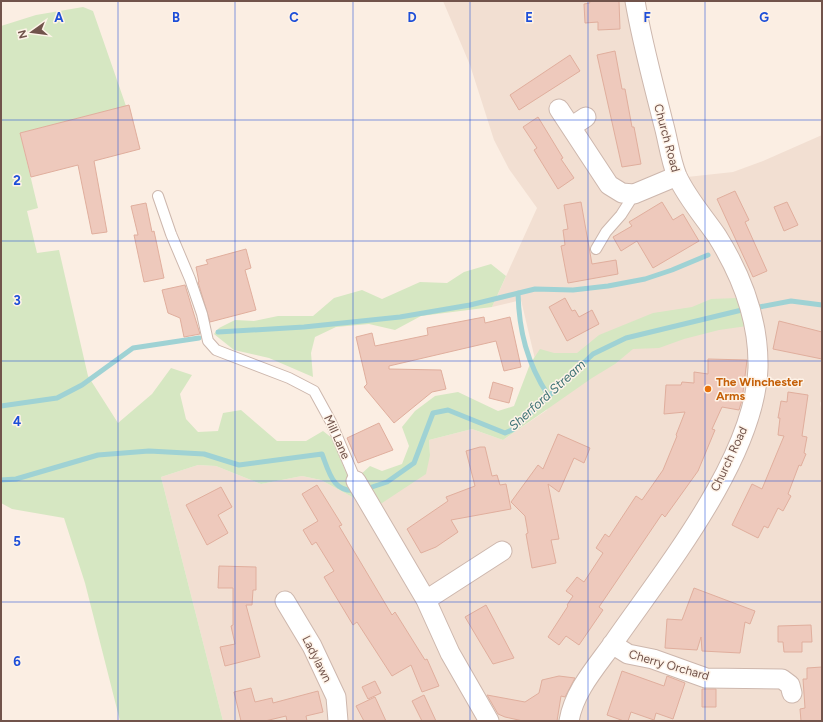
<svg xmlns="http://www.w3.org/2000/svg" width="823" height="722" font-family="Figtree,sans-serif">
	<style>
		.residential { fill: #f2dfd2 }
		.green { fill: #d6e7c2 }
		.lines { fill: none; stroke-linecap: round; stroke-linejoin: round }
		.stream { stroke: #9fd2d4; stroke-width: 5 }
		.building { fill: #eec9bc; stroke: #e0ae9d }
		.lane-casing { stroke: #cdb7ad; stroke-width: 12 }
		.street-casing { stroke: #cdb7ad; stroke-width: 21 }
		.lane { stroke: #fff; stroke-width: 10 }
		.street { stroke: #fff; stroke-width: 19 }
		.grid { fill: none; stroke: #1d4ed8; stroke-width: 1; stroke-opacity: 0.55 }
		.food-dot { fill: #e8710a; stroke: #fef3e8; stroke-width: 1.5 }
		.labels { text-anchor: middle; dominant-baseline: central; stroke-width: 3; stroke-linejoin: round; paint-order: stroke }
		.street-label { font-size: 12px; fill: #71534b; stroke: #fef3e8 }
		.food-label { font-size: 12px; font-weight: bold; fill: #c56008; stroke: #fef3e8; text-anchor: start }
		.water-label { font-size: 13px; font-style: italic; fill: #407476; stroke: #fef3e8 }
		.grid-label { font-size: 13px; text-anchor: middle; font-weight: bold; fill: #1d4ed8; stroke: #fef3e8; stroke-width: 3; stroke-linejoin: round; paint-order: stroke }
	</style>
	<rect width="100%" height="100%" fill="#fbeee3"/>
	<path class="residential" d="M443 1H628L687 177 733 172 763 161 822 135V400L820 403 822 413V721H223L161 477 198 465 216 466 261 484 302 476 321 480 354 498 430 455 429 440 472 429 503 440 547 410 521 300 492 307 537 208 509 169 494 140 470 65Z"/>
	<path class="green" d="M83 7 93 11 126 106 20 133 38 208 27 211 37 253 59 250 88 376 118 423 152 394 171 368 192 375 180 394 186 419 198 432 218 431 223 413 241 410 277 441H306L323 431 332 438 345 470 360 475 370 466 382 471 402 464 409 446 402 427 415 411 435 396 458 392 498 411 514 406 530 364 540 349 554 353H577L599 335 653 313 692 307 711 299 737 298 747 326 719 330 684 339 659 348 633 349 615 364 592 378 503 440 472 429 429 440 430 455 426 474 379 505 354 498 321 480 302 476 261 484 216 466 198 465 161 477 223 721H120L85 583 64 518 12 509 1 503V26L36 15Z
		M491 264 506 276 492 307 421 316 395 330 369 324 336 327 315 337 311 353 313 377 269 358 234 350 214 334 219 328 235 320 254 321 278 316H313L334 298 362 290 382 299 420 282 447 283 464 272Z"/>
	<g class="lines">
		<path class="stream" d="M518 293C519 331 527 363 548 395
			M754 308 791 301 822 305
			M218 332 304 327 400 317 470 305 535 289 573 290 608 286 645 279 672 270 708 255
			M1 406 57 398 82 385 133 348 199 338
			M1 480 16 479 98 455 149 451 204 454 239 465 322 454C329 472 333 494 358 490
			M366 489 387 482 414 463 433 413 448 410 505 433 514 429 593 354 626 338 746 309"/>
	</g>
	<path class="building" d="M589 1H619L620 29 598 30V22L585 23 584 4 590 3Z
		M615 51 622 89H625L632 127H634L641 164 622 167 597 55Z
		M570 55 580 71 519 110 510 95Z
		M129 105 140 149 94 161 107 232 92 234 78 165 31 177 20 133Z
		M538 117 563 158 561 159 574 178 558 189 534 150 537 148 523 127Z
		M735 191 749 220 745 222 767 271 753 277 717 199Z
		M581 202 592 264 616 260 618 274 568 283 561 246 565 245 563 230 568 229 564 205Z
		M662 202 673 220 683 214 699 241 653 268 637 241 621 251 613 237 632 226 629 222Z
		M787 202 798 225 784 231 774 207Z
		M146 203 152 232 154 231 164 278 144 282 134 235H138L131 206Z
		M246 249 251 268 245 270 256 310 210 322 198 282H199L196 267 208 264 206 260Z
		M185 285 200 334 184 337 180 318 168 313 162 290Z
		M565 298 572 311 575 310 579 317 592 310 599 324 567 341 549 307Z
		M484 317 485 323 510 317 521 367 504 371 496 341 389 366V369L441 370 446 389 432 392 394 423 364 387 367 384 356 337 372 333 375 346 428 335 427 328Z
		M779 321 822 332V359L773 349Z
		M708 359 747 360 742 400 739 410 722 407 712 429 715 430 698 471 665 517 662 514 599 607 603 610 579 645 566 636 559 645 548 637 568 606 567 605 573 596 566 591 577 577 584 582 603 553 596 548 605 534 609 537 636 496 642 500 663 470 677 436 676 435 685 412 664 414 666 385H681L682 382 694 383V372L708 374Z
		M493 382 513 388 509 403 489 398Z
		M788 392 808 395 802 436 807 437 804 453 806 454 801 466 799 465 788 494 791 496 783 511 778 508 768 528 764 526 758 538 732 525 752 484 762 489 784 436 778 435 780 418H778L781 401 787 402Z
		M379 423 393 450 358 463 347 438Z
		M558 434 590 448 584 463 574 458 559 492 548 484 559 539 551 540 556 563 532 568 526 534 528 533 525 516 511 502 538 465 543 469Z
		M480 447H485L492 476 497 475 500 485 506 484 511 509 451 520 458 532 436 547 421 553 407 529 448 501 446 497 475 486 466 451Z
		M317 485 342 525 339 526 392 615 395 612 425 660 427 659 439 686 422 692 411 665 392 676 357 622 353 625 324 577 334 571 316 542 312 545 303 530 318 521 302 494Z
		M221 487 232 507 218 515 228 533 207 545 186 505Z
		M219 566 256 567V590H253L252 605H246L260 657 225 666 220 647 235 644 231 626 233 625V588H218Z
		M694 588 755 611 750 624 745 622 740 653 702 651 701 637 697 650 665 648 667 619 682 620Z
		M486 605 494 620 514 658 493 664 465 617Z
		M811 625 812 642H802V652H784L783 642H778V626Z
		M822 667V721H801L800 709 805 708 803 679H807V668Z
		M622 671 664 686 667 676 685 683 673 719 656 713 654 720 631 712 628 721H624L607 715Z
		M559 676 575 678 565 697 561 696 557 721H523L505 717 498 714 487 695 525 702 539 693 542 680Z
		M375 681 381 693 368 699 362 687Z
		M251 688 255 702 272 698 273 703 318 691 323 712 306 716 307 721H287L286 716 265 721H241L234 692Z
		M702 689H716V707H702Z
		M424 695 436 721H422L412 701Z
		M375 697 386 721H364L356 706Z"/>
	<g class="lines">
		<g class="lane-casing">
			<path id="lane" d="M158 196 171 234 190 279 202 314 208 341 216 350 289 378 314 391 331 422 356 481
				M596 249 606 232 621 215 635 193"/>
		</g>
		<g class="street-casing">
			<path id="street" d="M559 109 609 185 622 193 634 194 677 176
				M571 127 586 117
				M356 481 426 600 450 653 489 721
				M426 600 502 551
				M285 601 312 646 336 697 338 721
				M612 644 628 654 653 659 706 678 782 679 790 685 792 693
				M569 721C574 691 597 666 614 642 664 570 755 458 758 368 759 321 742 276 717 236 704 217 687 198 677 176 670 159 668 139 663 122 653 82 642 42 635 1"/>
		</g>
		<use href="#lane" class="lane"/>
		<use href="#street" class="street"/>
	</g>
	<path class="grid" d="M118 1V721M235 1V721M353 1V721M470 1V721M588 1V721M705 1V721M1 120H822M1 241H822M1 361H822M1 481H822M1 602H822"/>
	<circle class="food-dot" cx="708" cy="389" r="4"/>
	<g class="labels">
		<g class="street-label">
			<text transform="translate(667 138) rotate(75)">Church Road</text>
			<text transform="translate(337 437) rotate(66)">Mill Lane</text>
			<text transform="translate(729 459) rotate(-65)">Church Road</text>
			<text transform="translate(317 659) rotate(63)">Ladylawn</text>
			<text transform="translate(669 665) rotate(16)">Cherry Orchard</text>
		</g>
		<g class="food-label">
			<text x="716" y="382">The Winchester<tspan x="716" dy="14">Arms</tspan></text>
		</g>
		<g class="water-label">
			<text transform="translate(547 395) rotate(-42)">Sherford Stream</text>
		</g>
	</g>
	<g class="grid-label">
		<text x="59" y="22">A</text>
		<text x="176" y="22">B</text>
		<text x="294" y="22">C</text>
		<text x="412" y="22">D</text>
		<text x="529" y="22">E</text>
		<text x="647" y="22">F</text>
		<text x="764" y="22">G</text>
		<text x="17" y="185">2</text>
		<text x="17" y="305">3</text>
		<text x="17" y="426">4</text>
		<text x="17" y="546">5</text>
		<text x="17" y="666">6</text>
	</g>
	<rect width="823" height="722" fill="none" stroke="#71534b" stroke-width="4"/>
	<g transform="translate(32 32) rotate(256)" stroke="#fef3e8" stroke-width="3" paint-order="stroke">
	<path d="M0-3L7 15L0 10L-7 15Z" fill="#71534b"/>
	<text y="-6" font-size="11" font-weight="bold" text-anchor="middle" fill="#71534b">N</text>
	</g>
</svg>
